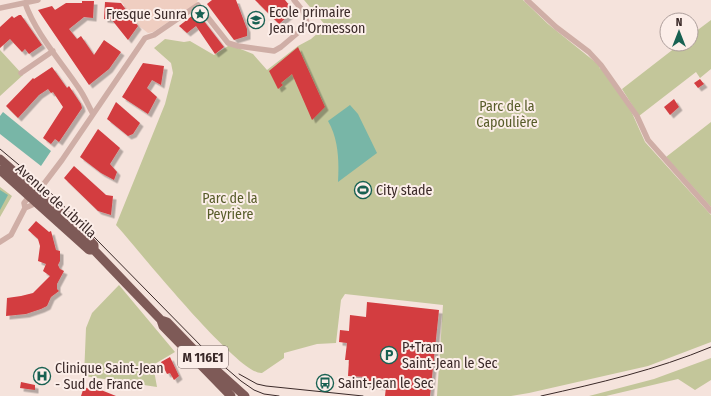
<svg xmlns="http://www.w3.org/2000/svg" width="711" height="396" font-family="'Fira Sans Condensed',sans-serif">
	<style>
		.green { fill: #c3c69a }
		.plaza { fill: #efcec1 }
		.water { fill: #78b6a7 }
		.building { fill: #d33c40; filter: url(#shadow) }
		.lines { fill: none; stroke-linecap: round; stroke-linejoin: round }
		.minor { stroke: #cfaea6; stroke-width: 5.5 }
		.primary { stroke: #7e5a57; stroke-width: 9 }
		.tram { stroke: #3a2928; stroke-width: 1 }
		.labels { text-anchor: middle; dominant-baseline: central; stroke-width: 4; stroke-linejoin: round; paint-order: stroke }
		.shield { fill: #fceee9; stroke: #746462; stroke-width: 1 }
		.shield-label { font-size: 13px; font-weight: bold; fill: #3a2928 }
		.poi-label { font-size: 14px; fill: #3a2928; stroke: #fceee9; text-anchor: start }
		.park-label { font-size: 14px; fill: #575c29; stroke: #fceee9 }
		.street-label { font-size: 14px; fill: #3a2928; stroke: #fceee9 }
	</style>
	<defs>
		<filter id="shadow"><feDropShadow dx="3.5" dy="3.5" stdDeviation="0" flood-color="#0004"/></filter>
	</defs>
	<rect width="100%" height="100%" fill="#f5e3dc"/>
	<path class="green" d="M304 0H523L548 24 599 65 600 69 601 65 632 113 645 142 711 215V342L648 366 529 393 511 396H437L443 305 345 294 341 300 336 343 317 344 284 353V358L262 373C239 376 136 247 116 225L165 104 173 73 171 63 154 48 165 39 184 42 190 41 214 55 228 46H233L253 54 267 70 298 46 311 39 326 26Z
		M711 20V69L700 78 696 72 639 116 622 89 680 44H691V35Z
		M0 50 23 75 0 96Z
		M711 122V207L666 157Z
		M0 187 12 196 0 217Z
		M119 285 175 352 153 365 157 387 84 376 86 328 92 313Z
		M711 358V380L695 390 678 379 606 396H589L654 379Z"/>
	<path class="plaza" d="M120 0H198L196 4 153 32 148 33 139 26Z"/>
	<path class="water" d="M350 105 358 114 377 153 338 182C339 162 339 140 328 121Z
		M3 112 51 151 41 166 0 134V116Z
		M0 190 8 195 0 210Z"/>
	<path class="building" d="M212 0H236L247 29V36L234 40 207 4Z
		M255 0H285L294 11 279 24Z
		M82 1H94L93 18 84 17 69 29 77 39 81 36 94 55 104 40 121 52 109 69 89 85 38 10 52 6 55 10 66 3H82Z
		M105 2 121 3 138 26 128 40 112 20 104 19Z
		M197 12 224 47 215 54 196 26 187 33 179 26Z
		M19 15H21L42 45 29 54 25 49 22 52 10 39 0 48V27L12 16 14 18Z
		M298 47 325 107 312 120 292 74 281 83 283 85 278 89 269 71Z
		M143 63 164 66 161 85 152 80 147 88 157 97 148 114 122 97Z
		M52 67 67 88 69 86 81 104 82 108 59 142 55 139 51 144 43 138 63 107 53 92 51 93 48 89 39 95 18 118 6 106 33 78 34 79Z
		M700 79 704 84 698 88 694 83Z
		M674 99 679 107 670 115 664 107Z
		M116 102 140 123 133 134 128 136 107 119Z
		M98 129 120 148 110 164 117 172 114 180 101 173 80 157Z
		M74 166 106 195 113 196 111 215 98 211 64 178Z
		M36 221 49 232 51 231 56 250 60 251V261L58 265 60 269 64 271 57 284V289L59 291 51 297 47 306 41 309 26 314 6 316 7 298 21 296 33 293 50 276 43 271 46 264 38 261 40 246 38 239 28 230Z
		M367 302 439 310 430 396H385L386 387 365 385 366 377 348 376 349 360H345L347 343 339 342 340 330 349 331 350 315 366 317Z
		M170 357 179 376 174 380 170 373 167 374 161 362Z
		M21 382 35 385V390L20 388Z
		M84 387 95 391 96 388 116 396H81Z"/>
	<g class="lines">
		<path class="minor" d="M527 0 556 27 589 52 601 65 637 116 648 140 711 211
			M25 3C36 34 60 60 78 87 84 95 88 105 93 114
			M0 8 38 0
			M21 73 53 51
			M40 189 62 160 145 38 154 35 198 5 228 43 238 46 274 51 281 47 307 25C307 15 300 7 294 0
			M28 198H32L34 203 32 205 25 208 24 203Z
			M0 242 11 235 25 208"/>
		<path class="primary" d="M0 159 81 231 94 245V250L161 320 163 326 231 396
			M0 170 89 250H94
			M161 320 167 322 195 351 245 396"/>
		<path class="tram" d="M0 149 43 185 206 351 241 381 254 390 264 394 279 396
			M239 374 257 384 266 386 363 396
			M541 396C599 383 656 370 711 347"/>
	</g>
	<defs>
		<g id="sight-ring" transform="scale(0.9)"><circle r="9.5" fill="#fceee9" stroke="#186152" stroke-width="1.5"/><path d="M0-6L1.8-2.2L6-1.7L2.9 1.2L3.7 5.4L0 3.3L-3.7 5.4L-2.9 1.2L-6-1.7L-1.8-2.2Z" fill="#186152"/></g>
		<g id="school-ring" transform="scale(0.9)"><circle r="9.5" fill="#fceee9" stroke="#186152" stroke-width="1.5"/><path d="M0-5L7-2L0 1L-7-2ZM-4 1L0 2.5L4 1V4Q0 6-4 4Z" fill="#186152"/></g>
		<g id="stadium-ring" transform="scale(0.9)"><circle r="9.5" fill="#fceee9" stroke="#186152" stroke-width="1.5"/><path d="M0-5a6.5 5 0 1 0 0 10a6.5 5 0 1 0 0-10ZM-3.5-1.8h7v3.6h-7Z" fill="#186152"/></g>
		<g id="parking-ring" transform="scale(0.9)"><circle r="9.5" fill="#fceee9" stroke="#186152" stroke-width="1.5"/><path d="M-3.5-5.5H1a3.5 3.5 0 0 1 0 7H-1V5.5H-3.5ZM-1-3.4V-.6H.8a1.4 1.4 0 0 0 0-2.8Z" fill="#186152"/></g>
		<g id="hospital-ring" transform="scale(0.9)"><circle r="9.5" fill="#fceee9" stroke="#186152" stroke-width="1.5"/><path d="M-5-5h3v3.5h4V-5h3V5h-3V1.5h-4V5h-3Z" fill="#186152"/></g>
		<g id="bus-ring" transform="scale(0.9)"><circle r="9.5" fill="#fceee9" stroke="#186152" stroke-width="1.5"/><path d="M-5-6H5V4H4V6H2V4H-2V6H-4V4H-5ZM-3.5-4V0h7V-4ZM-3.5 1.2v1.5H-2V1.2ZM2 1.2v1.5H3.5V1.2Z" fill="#186152"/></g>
	</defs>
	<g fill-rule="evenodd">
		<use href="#sight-ring" x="200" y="14"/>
		<use href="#school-ring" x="256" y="20"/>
		<use href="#stadium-ring" x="363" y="190"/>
		<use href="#parking-ring" x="389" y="355"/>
		<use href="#hospital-ring" x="42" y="376"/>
		<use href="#bus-ring" x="325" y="383"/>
	</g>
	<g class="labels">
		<rect class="shield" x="178" y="346" width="50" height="22" rx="3"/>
		<g class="shield-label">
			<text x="203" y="357">M 116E1</text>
		</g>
		<g class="poi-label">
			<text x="269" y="12">Ecole primaire<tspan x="269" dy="16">Jean d'Ormesson</tspan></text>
			<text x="187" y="14" text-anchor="end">Fresque Sunra</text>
			<text x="376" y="190">City stade</text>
			<text x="402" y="347">P+Tram<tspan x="402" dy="16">Saint-Jean le Sec</tspan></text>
			<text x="55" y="368">Clinique Saint-Jean<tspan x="55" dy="16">- Sud de France</tspan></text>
			<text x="338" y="383">Saint-Jean le Sec</text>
		</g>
		<g class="park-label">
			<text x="507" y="106">Parc de la<tspan x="507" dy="16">Capoulière</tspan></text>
			<text x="230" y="198">Parc de la<tspan x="230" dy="16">Peyrière</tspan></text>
		</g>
		<g class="street-label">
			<text transform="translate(56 201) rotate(42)">Avenue de Librilla</text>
		</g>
	</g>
	<g transform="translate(679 32)"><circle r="19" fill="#fceee9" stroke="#ae9f9c"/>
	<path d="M0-3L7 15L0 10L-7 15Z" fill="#186152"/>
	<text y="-6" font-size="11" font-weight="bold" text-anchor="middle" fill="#3a2928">N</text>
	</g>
</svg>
